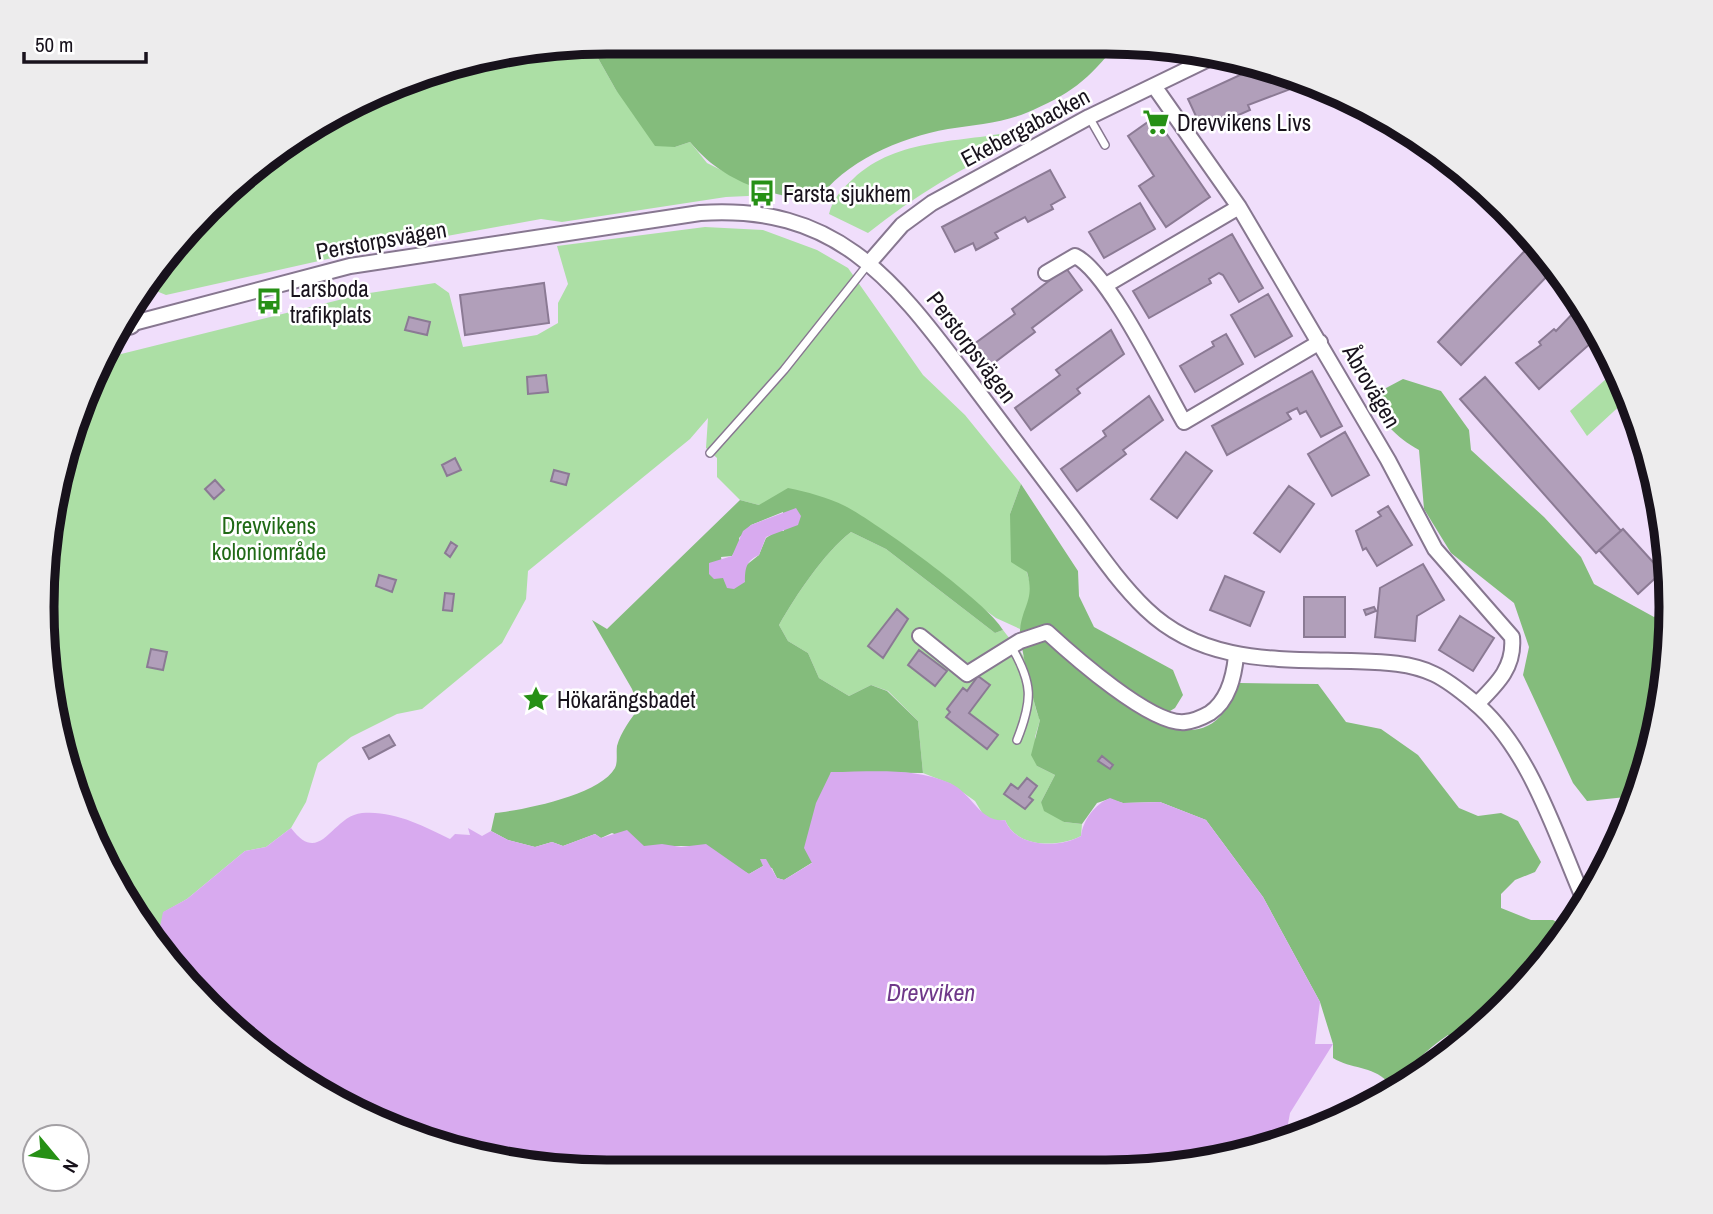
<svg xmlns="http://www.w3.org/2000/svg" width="1713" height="1214" font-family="'Archivo Narrow',sans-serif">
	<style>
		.green { fill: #acdfa5 }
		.forest { fill: #84bc7c; fill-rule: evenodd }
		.water { fill: #d8aaef }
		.building { fill: #b19fba; stroke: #8b7a94; stroke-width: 2 }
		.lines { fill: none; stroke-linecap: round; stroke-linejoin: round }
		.service-casing { stroke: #877790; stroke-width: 10 }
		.minor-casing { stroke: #877790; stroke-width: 18 }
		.secondary-casing { stroke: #877790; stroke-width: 23 }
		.service { stroke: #fff; stroke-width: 7 }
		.minor { stroke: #fff; stroke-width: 14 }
		.secondary { stroke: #fff; stroke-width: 19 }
		.labels { text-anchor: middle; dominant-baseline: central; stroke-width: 5; stroke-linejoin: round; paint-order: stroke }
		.poi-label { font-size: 23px; fill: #18121c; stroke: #fff; text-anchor: start }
		.street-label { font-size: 23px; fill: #18121c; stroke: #fff }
		.park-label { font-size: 23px; fill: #206916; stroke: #fff }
		.water-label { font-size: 24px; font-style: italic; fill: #6f3889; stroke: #fff }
		.rim { fill: none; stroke: #18121c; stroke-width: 9 }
	</style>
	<rect width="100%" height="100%" fill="#f0defb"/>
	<path class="green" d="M590 44 616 90 675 147 690 142 707 163 771 195 726 197 562 222 541 219 359 252 166 295 149 288 182 235 293 137 460 61Z
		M1027 128 1035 134C976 159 918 193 868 233L829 214C833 198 841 190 853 179 901 134 968 145 1027 128Z
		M705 227 763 230 817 250 848 268 923 375 965 415 1021 484 1010 514 1032 590 1020 629 996 618 845 507 759 505 740 500 717 477V458L706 448 708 418 690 439 528 571 526 599 502 643 422 709 397 714 351 737 318 763 306 802 291 828 266 847 245 851 187 899 164 912 157 942 100 857 53 717 47 534 85 390 105 358 363 294 435 283 449 293 463 347 537 335 558 323V303L568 284 557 246Z
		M1606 379 1611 380 1625 401 1587 436 1570 411Z
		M851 532 886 549 995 633 1003 630C1010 640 1021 650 1026 661 1034 681 1031 702 1040 720L1035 737 1037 766 1055 775 1041 802 1064 822 1082 824 1081 836C1058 848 1016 848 1005 820L993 822 984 816 975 801 951 784 923 773 918 721 888 691 871 685 849 696 819 678 808 653 788 641 779 625C797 594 823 554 851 532Z"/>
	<path class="forest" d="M607 42H1106L1117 43C1089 80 1069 95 1026 113 1001 123 974 125 948 129 899 138 845 161 816 202 766 194 723 182 690 142L675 147 655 146 616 90 590 44Z
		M1161 47 1200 51 1165 61 1159 52Z
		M1403 379 1441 391 1469 430 1471 450 1544 517 1581 557 1594 584 1654 617 1669 606C1671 670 1658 736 1636 796L1587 801 1573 783 1523 675 1529 647 1514 603 1451 553 1424 509 1419 450C1396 437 1381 422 1371 396Z
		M1021 484 1078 571 1079 596 1094 627 1173 670 1183 695 1175 708 1157 719C1177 734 1207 735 1223 713 1230 704 1234 692 1240 683L1318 684 1346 722 1381 729 1418 755 1459 808 1478 816 1501 813 1518 821 1541 862 1535 872 1515 880 1501 894V908L1531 920H1553L1568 929C1544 968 1499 1018 1460 1044L1448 1035C1425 1050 1411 1069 1387 1081 1372 1066 1351 1069 1333 1058V1044L1320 1002 1263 897 1206 820 1160 802 1123 803 1109 799 1097 803 1082 824 1064 822 1044 811 1041 802 1055 775 1037 766 1031 755 1040 720C1035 709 1019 641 1020 630 1023 604 1035 600 1027 572L1011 562 1010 514Z
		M788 488C807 492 827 497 845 506 876 522 988 603 1003 630L995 633 886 549 851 532C823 554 797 594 779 625L788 641 808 653 819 678 849 696 871 685 887 691 918 721 923 773 831 772 813 862 784 880 777 878 772 868 763 866 749 874 692 846H643L612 833 601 838 595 834 563 846 552 842 535 847 508 840 491 831 495 813C524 810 600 795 615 768 618 762 616 753 617 746 621 732 630 720 639 708L632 689 592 620 607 629 740 500 759 505ZM783 512 784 531H777L766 538 759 555 725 582 721 557 732 556 739 545V538L751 525Z"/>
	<path class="water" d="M796 508 801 516 798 525 766 537 759 555C746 561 745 568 745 582L734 589 727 588 723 578 714 579 709 574V563L732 556 743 531 751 525Z
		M831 772C871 772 913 767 950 783 973 794 980 823 1005 820 1015 847 1058 849 1081 836 1083 820 1095 804 1110 798L1123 803 1160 802 1206 820 1263 897 1320 1002 1315 1044H1333L1290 1113 1286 1135 1180 1167 570 1171 461 1153 357 1114 263 1055 182 980 157 942 163 912 187 899 245 851 266 847 291 828C321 868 331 816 362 813 393 810 424 826 450 839L455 834 470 835 468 828 482 836 491 831 508 840 535 847 552 842 563 846 595 834 601 838 627 830 644 846 662 844 681 847 706 844 749 874 763 866 760 859H766L777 878 784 880 812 863 804 848 816 803Z"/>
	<path class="building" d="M1255 68 1301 85 1248 105 1250 110 1225 121 1223 117 1201 127 1188 99Z
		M1155 117 1210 197 1166 227 1139 186 1154 176 1128 136Z
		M1050 170 1065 197 1051 205 1053 209 1028 222 1025 217 995 233 998 238 976 250 973 243 955 252 942 227Z
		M1140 203 1155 229 1104 258 1089 232Z
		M1232 234 1263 288 1239 302 1223 275 1219 273 1209 279 1211 283 1149 318 1133 291Z
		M1535 240 1555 268 1461 365 1438 342Z
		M1066 268 1082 290 1032 328 1035 332 986 369 970 347 1015 314 1012 309Z
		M544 283 549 323 465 335 460 295Z
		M1268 294 1292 336 1255 357 1231 315Z
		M1578 308 1600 335 1539 389 1516 363 1541 345 1539 342 1554 329 1556 331Z
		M409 317 430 322 427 335 405 330Z
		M1111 330 1124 354 1077 389 1080 393 1031 430 1015 408 1060 375 1056 370Z
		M1226 334 1243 364 1195 392 1180 366 1214 346 1212 342Z
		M1312 371 1342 426 1321 437 1306 411 1300 414 1297 408 1287 413 1291 419 1227 455 1212 426Z
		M546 375 548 392 528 394 527 377Z
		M1485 377 1621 531 1596 553 1460 399Z
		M1149 396 1163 420 1123 450 1126 454 1077 491 1061 469 1106 436 1103 431Z
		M1345 432 1369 475 1332 496 1308 454Z
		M1186 452 1212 471 1177 518 1151 499Z
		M455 458 461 470 447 476 442 465Z
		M554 470 569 474 566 485 551 481Z
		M215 480 224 490 214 499 205 489Z
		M1289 486 1314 504 1280 552 1254 533Z
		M1388 506 1412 545 1377 566 1366 548 1363 550 1356 531 1381 516 1378 512Z
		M1623 529 1662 572 1638 594 1599 550Z
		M451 542 457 546 450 557 445 553Z
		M1423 564 1444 600 1417 616 1415 641 1375 637 1380 588Z
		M379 575 396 580 392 592 376 586Z
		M1225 576 1264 592 1250 626 1210 610Z
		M445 593 454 594 452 611 443 610Z
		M1304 597H1345V637H1304Z
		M1374 607 1376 611 1366 615 1364 610Z
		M897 609 908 619 883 658 868 646Z
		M1460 616 1494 638 1473 671 1439 650Z
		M151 649 167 652 163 670 147 667Z
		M919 650 947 671 935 686 908 665Z
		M978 676 990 685 969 713 998 735 987 749 946 717 950 712 947 709 963 688 967 691Z
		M389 735 395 745 369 759 363 748Z
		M1102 756 1113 765 1110 769 1098 761Z
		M1027 778 1037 786 1029 797 1033 800 1025 809 1004 794 1011 784 1018 789Z"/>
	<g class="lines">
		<g class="service-casing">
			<path id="service" d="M1089 117 1105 145
				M710 453 784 370 869 263
				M1011 646C1033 683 1033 700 1017 740"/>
		</g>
		<g class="minor-casing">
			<path id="minor" d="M1154 86 1239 207 1388 460 1435 549 1512 637C1515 667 1497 684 1477 704
				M869 263 902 225 932 203 1089 117 1219 54
				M1046 273 1075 256C1109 272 1163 386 1184 422L1320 342
				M1106 285 1239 207
				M126 325 350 266 700 213C834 204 891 276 964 373 999 420 1035 467 1070 514 1094 546 1117 581 1146 609 1203 664 1277 659 1351 661 1379 662 1409 662 1434 674 1449 681 1462 692 1474 702 1530 748 1556 836 1585 902
				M920 636 967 674 1020 641 1047 632C1072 655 1152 726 1185 722 1194 721 1203 717 1210 713 1229 700 1234 676 1236 656"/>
		</g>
		<g class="secondary-casing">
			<path id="secondary" d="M129 321 130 324"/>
		</g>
		<use href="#service" class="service"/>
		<use href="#minor" class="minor"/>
		<use href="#secondary" class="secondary"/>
	</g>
	<defs>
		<g id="supermarket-bare" transform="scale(2.1)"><path d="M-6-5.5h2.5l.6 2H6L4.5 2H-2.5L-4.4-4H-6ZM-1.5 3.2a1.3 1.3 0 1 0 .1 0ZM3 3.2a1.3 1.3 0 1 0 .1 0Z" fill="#269015" stroke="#fff" stroke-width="2.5" paint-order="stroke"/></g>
		<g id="bus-bare" transform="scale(2.1)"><path d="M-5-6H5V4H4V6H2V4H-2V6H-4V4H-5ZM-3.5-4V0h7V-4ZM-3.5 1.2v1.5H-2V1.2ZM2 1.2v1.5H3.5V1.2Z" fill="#269015" stroke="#fff" stroke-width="2.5" paint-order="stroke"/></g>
		<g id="sight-bare" transform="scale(2.1)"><path d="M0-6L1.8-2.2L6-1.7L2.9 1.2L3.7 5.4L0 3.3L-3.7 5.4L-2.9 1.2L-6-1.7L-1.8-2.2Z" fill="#269015" stroke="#fff" stroke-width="2.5" paint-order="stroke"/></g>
	</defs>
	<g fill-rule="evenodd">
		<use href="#supermarket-bare" x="1156" y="122"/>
		<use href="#bus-bare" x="762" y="193"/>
		<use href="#bus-bare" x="269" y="301"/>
		<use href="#sight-bare" x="536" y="699"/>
	</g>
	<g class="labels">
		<g class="poi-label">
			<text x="1177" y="122">Drevvikens Livs</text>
			<text x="783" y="193">Farsta sjukhem</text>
			<text x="290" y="288">Larsboda<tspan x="290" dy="26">trafikplats</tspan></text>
			<text x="557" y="699">Hökarängsbadet</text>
		</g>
		<g class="street-label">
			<text transform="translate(1025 127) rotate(-28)">Ekebergabacken</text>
			<text transform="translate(381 240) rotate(-10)">Perstorpsvägen</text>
			<text transform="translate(972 347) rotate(53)">Perstorpsvägen</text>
			<text transform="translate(1372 386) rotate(60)">Åbrovägen</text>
		</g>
		<g class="park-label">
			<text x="269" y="525">Drevvikens<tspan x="269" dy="26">koloniområde</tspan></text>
		</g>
		<g class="water-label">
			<text x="931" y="992">Drevviken</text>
		</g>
	</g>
	<path d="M0 0H1713V1214H0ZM607 54H1106A553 553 0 0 1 1659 607V607A553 553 0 0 1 1106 1160H607A553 553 0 0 1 54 607V607A553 553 0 0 1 607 54Z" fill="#edeced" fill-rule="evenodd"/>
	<path class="rim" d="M607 54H1106A553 553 0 0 1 1659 607V607A553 553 0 0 1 1106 1160H607A553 553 0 0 1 54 607V607A553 553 0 0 1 607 54Z"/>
	<g transform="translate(56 1158) rotate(119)"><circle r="33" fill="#ffffff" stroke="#a3a0a4" stroke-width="2"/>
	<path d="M0-5L12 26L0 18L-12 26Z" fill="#269015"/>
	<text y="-10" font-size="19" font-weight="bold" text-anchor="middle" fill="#18121c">N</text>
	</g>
	<path d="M24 52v10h122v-10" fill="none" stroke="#18121c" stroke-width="3.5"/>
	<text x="35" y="52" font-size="21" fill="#18121c" stroke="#ffffff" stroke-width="5" paint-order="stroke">50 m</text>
</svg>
